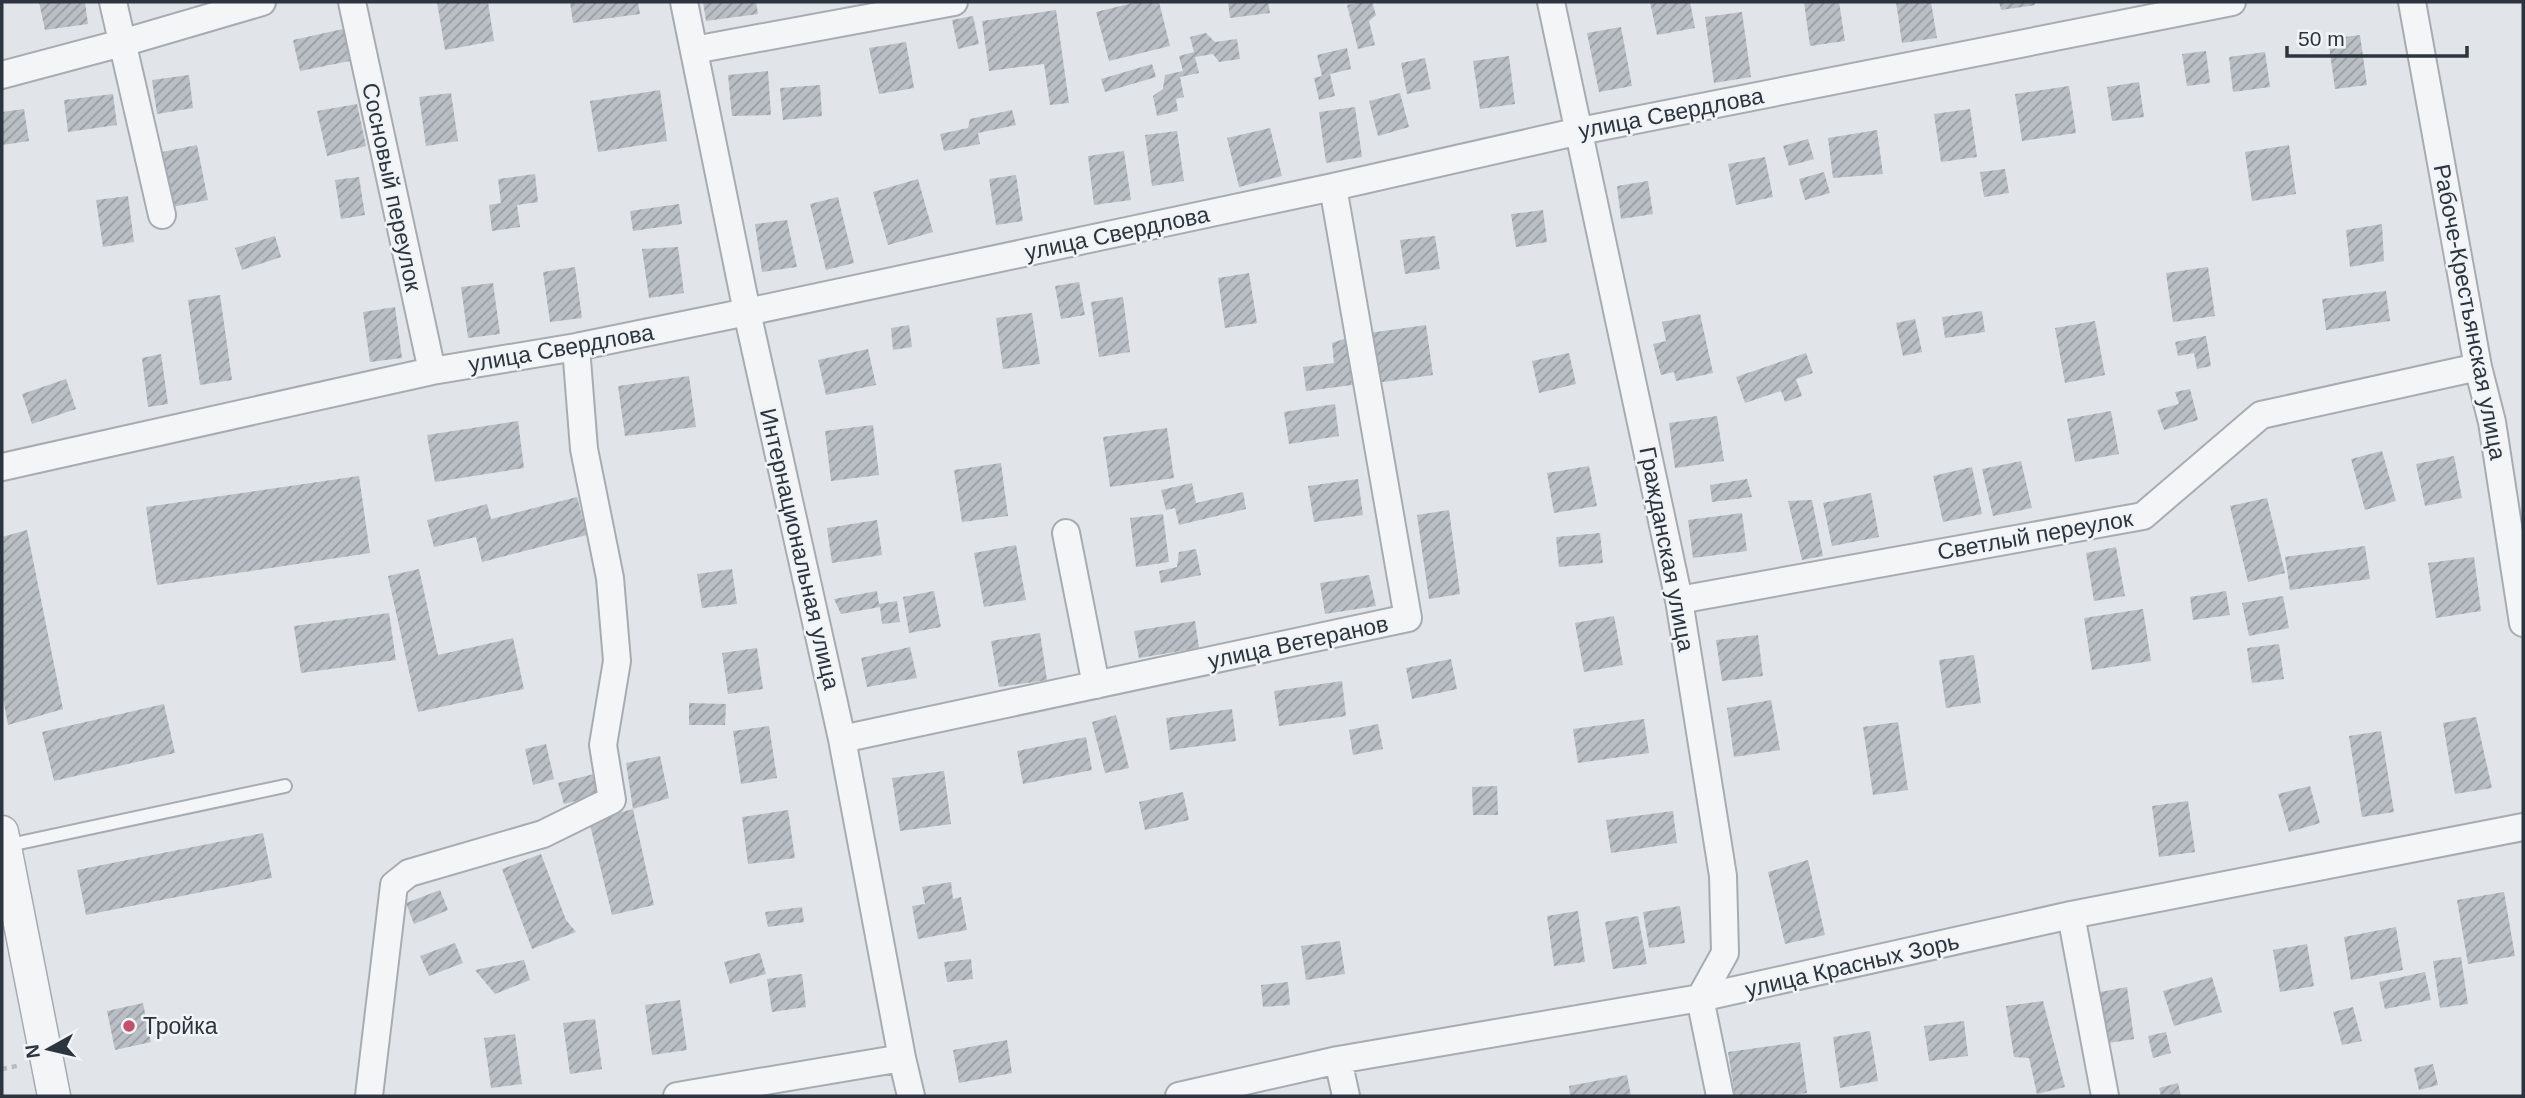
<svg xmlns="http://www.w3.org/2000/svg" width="2525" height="1098" font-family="Arial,sans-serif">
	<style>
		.building { fill: url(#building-hatch) }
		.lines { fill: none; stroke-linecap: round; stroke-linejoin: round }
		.service-casing { stroke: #a7acb3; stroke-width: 16 }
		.minor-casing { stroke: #a7acb3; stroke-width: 30 }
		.tertiary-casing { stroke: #a7acb3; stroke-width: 35 }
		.path { stroke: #b8bbc0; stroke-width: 4.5; stroke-dasharray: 5 5; stroke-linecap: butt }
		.service { stroke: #f4f5f7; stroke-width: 12 }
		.minor { stroke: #f4f5f7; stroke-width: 26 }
		.tertiary { stroke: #f4f5f7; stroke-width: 32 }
		.poi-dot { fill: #c3516b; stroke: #f1f4f6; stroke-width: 2.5 }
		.labels { text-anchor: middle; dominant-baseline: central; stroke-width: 5; stroke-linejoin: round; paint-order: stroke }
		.street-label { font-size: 23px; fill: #2b343f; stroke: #f1f4f6 }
		.poi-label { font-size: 23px; fill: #2b343f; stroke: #f1f4f6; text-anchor: start }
	</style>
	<defs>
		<pattern id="building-hatch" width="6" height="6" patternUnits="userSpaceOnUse" patternTransform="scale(1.75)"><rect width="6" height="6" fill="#b9bfc5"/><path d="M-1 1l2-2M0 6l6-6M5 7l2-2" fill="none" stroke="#979ca1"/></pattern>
	</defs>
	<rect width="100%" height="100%" fill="#e1e5e9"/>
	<path class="building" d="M39 2H85L88 24 45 30Z
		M437 2H488L494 41 445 50Z
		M570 2H638L640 14 573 23Z
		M703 2H756L758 14 706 21Z
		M1137 2H1159L1170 46 1109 61 1096 12Z
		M1228 2H1268L1270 13 1230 18Z
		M1362 2H1372L1376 15 1369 21 1375 45 1358 49 1347 5Z
		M1650 2H1690L1695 28 1657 35Z
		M1804 2H1839L1845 41 1810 46Z
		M1896 2H1931L1937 38 1902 43Z
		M1999 2H2035V5L2001 10Z
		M1056 10 1069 103 1050 105 1044 64 989 71 982 21Z
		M1742 12 1751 77 1714 83 1705 17Z
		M973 16 979 44 958 49 952 20Z
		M1621 27 1632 86 1599 92 1587 33Z
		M343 29 350 61 300 71 293 40Z
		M1206 33 1215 42 1237 39 1240 59 1219 62 1213 54 1195 57 1199 73 1180 77 1184 97 1176 99 1178 111 1157 116 1153 96 1163 89 1165 75 1183 71 1179 56 1194 52 1190 37Z
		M2360 35 2367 85 2335 89 2328 39Z
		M906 42 914 88 879 94 869 48Z
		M1347 48 1351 69 1330 74 1335 96 1319 100 1314 78 1322 76 1317 55Z
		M2206 51 2210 83 2187 86 2182 54Z
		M2265 52 2270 87 2233 92 2229 57Z
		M1509 56 1515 104 1480 109 1473 61Z
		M1425 58 1431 89 1407 94 1401 63Z
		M1152 64 1156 77 1105 92 1101 79Z
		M768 71 771 115 732 116 728 75Z
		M189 75 193 108 157 114 152 80Z
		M2139 82 2144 117 2112 121 2107 87Z
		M820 85 822 116 783 120 780 88Z
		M2069 86 2076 133 2022 141 2015 94Z
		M660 90 667 141 598 152 590 101Z
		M451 93 458 141 426 146 419 97Z
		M1400 93 1409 127 1378 136 1369 101Z
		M113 94 117 125 68 132 64 100Z
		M357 104 366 146 327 156 317 111Z
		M1355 107 1362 157 1326 163 1319 112Z
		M24 109 29 141 2 145V112Z
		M1970 109 1977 157 1941 162 1934 114Z
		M1012 110 1016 125 978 133 980 144 944 151 940 134 968 128 970 119Z
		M1270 128 1282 176 1239 187 1227 138Z
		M1877 130 1883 174 1833 178 1828 138Z
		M1177 131 1184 181 1152 186 1145 135Z
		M1808 139 1814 159 1789 166 1783 146Z
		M197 145 208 200 172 207 162 152Z
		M2289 145 2296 194 2252 201 2245 152Z
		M1124 151 1131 200 1094 205 1088 156Z
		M1765 157 1773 197 1736 205 1728 164Z
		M2005 169 2009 193 1984 197 1980 172Z
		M1824 172 1830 193 1805 200 1799 179Z
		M535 174 538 202 517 205 520 227 492 231 489 205 501 203 498 179Z
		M1016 175 1023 221 996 225 989 179Z
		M359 177 365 215 341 219 335 180Z
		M918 179 933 232 888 245 873 192Z
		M1648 181 1653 214 1621 219 1617 186Z
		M128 196 134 242 103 247 96 200Z
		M838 197 854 263 826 270 810 204Z
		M679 204 682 224 633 231 630 211Z
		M1543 210 1547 242 1516 247 1511 214Z
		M787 220 797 267 762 272 755 224Z
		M2382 224 2384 261 2350 267 2346 230Z
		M275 236 281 257 242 270 235 248Z
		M1435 236 1440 269 1405 274 1400 240Z
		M678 247 684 293 649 298 642 249Z
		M575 267 582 318 550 322 543 272Z
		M2208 267 2215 316 2173 322 2166 273Z
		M1249 273 1257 323 1225 328 1218 278Z
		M1079 282 1085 315 1061 319 1055 286Z
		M493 283 500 334 468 338 461 287Z
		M2386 291 2390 321 2326 330 2322 299Z
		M220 295 232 380 200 385 188 300Z
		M1123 297 1130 352 1099 357 1091 302Z
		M395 307 402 358 370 362 363 312Z
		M1982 311 1985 332 1945 338 1942 317Z
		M1032 313 1040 364 1003 369 996 318Z
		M1700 314 1713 373 1676 381 1674 372 1661 375 1653 344 1666 341 1662 322Z
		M1915 319 1922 352 1903 356 1896 323Z
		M2095 321 2105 375 2065 383 2055 328Z
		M909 325 912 347 893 350 891 328Z
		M1426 325 1433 375 1369 384 1362 334Z
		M2206 336 2211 366 2197 369 2194 353 2178 356 2175 342Z
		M1347 338 1352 385 1306 391 1303 367 1334 363 1332 343Z
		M868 349 876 385 826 395 818 360Z
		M1569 353 1576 384 1539 393 1532 361Z
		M1806 353 1813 373 1796 379 1802 396 1785 402 1781 391 1745 403 1736 377Z
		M161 354 168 404 148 407 142 358Z
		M689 376 696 427 625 436 618 386Z
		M66 379 76 409 32 424 22 394Z
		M2190 389 2198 420 2164 430 2157 410 2179 404 2175 392Z
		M1335 404 1339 436 1289 444 1284 412Z
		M2111 411 2119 454 2075 462 2067 419Z
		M1717 416 1724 461 1675 468 1669 423Z
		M518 421 524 468 435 482 427 435Z
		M873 425 879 475 831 481 825 431Z
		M1167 428 1174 478 1110 487 1103 437Z
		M2382 451 2396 501 2365 510 2351 459Z
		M2454 456 2462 498 2425 506 2416 464Z
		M2021 461 2032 508 1993 516 1982 469Z
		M1001 463 1008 516 962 522 954 470Z
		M1589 466 1597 506 1554 513 1547 473Z
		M1972 467 1982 514 1943 522 1933 476Z
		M359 476 370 553 157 585 146 507Z
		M1358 479 1363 515 1314 522 1308 486Z
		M1747 479 1752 497 1712 502 1710 485Z
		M1192 483 1196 503 1243 492 1246 509 1179 525 1175 508 1166 510 1161 490Z
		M1871 493 1879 537 1832 546 1823 503Z
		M577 497 587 535 482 562 476 537 434 547 427 520 487 504 491 519Z
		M2267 498 2285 573 2248 582 2230 506Z
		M1812 500 1823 556 1802 560 1788 501Z
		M1449 510 1460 594 1429 599 1417 515Z
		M1742 513 1747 551 1693 558 1688 520Z
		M1163 514 1169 562 1136 567 1130 518Z
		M877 520 882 555 832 563 827 528Z
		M27 530 63 709 8 725 2 693V537Z
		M1600 533 1603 563 1559 567 1556 537Z
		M1016 545 1026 600 984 607 974 553Z
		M2365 546 2370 579 2290 590 2285 557Z
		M2116 547 2125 596 2094 601 2086 553Z
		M1196 549 1201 575 1161 583 1159 571 1177 567 1179 552Z
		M2474 557 2481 611 2436 618 2428 563Z
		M419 569 438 655 513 638 524 689 418 712 388 576Z
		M732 569 737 604 702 608 697 574Z
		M1369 575 1376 606 1325 614 1320 583Z
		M877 591 879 604 897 601 900 622 882 624 880 607 841 614 834 599Z
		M934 591 941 627 909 633 903 597Z
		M2226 591 2230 615 2193 620 2190 597Z
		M2283 596 2289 628 2249 636 2242 603Z
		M2143 609 2151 661 2092 670 2084 618Z
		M389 613 396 660 301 673 294 626Z
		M1614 616 1623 665 1584 672 1575 623Z
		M1195 621 1199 648 1139 658 1134 631Z
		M1040 633 1047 680 999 687 991 641Z
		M1758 635 1763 676 1722 681 1716 640Z
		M2279 644 2284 679 2252 683 2247 648Z
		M910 647 917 678 867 687 861 658Z
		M757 648 763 689 728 694 722 653Z
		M1974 655 1981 703 1946 708 1939 660Z
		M1451 659 1457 689 1412 699 1406 668Z
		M1342 681 1346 716 1279 726 1274 691Z
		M1771 700 1780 750 1734 757 1727 708Z
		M689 703 726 704 725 725H689Z
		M164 704 175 753 54 781 42 732Z
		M1232 709 1236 741 1170 750 1166 718Z
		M1116 715 1129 768 1105 773 1092 722Z
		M2476 717 2492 788 2455 794 2443 723Z
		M1644 719 1649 753 1578 763 1573 729Z
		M1898 722 1908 790 1873 795 1863 727Z
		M1378 724 1383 749 1353 755 1349 730Z
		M769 726 777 778 741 784 733 731Z
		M2381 731 2394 812 2362 817 2349 736Z
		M1086 737 1092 770 1023 784 1017 751Z
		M546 744 554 779 533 785 525 749Z
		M660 756 669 798 633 809 626 763Z
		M944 771 951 824 900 831 892 778Z
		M594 774 599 795 564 804 558 783Z
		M1497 786 1498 815H1473L1472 787Z
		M2310 786 2320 823 2289 832 2278 794Z
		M1183 792 1189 820 1145 830 1139 802Z
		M2188 801 2195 852 2159 857 2152 806Z
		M633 809 654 905 612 915 589 821Z
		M788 810 795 858 748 864 742 817Z
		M1673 811 1677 843 1611 853 1606 820Z
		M263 833 272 878 86 915 77 870Z
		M541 854 566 920 576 932 532 949 502 869Z
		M1808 860 1825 935 1785 944 1768 872Z
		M951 882 953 899 961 897 967 930 918 939 912 906 925 904 922 887Z
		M440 890 448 910 414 924 406 903Z
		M2504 892 2515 956 2468 964 2457 900Z
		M1680 906 1685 943 1649 948 1643 912Z
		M802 907 804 922 768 927 765 912Z
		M1578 911 1585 962 1554 966 1547 916Z
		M1638 916 1647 964 1613 969 1605 922Z
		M2396 927 2403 970 2351 980 2344 937Z
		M1340 941 1345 974 1306 980 1301 946Z
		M455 943 463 963 429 976 420 956Z
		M2307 944 2314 986 2280 992 2273 950Z
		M760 953 766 974 730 984 724 962Z
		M2461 957 2468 1004 2440 1008 2433 961Z
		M971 959 973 979 947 982 944 962Z
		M524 960 530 980 495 994 475 970Z
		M2425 972 2431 1000 2385 1009 2379 982Z
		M802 974 806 1007 772 1012 767 979Z
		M2212 977 2222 1012 2174 1026 2163 991Z
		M1288 982 1290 1005 1263 1007 1261 985Z
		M2127 987 2134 1039 2103 1044 2095 993Z
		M680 1000 687 1050 652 1055 645 1005Z
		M2043 1001 2065 1087 2037 1094 2029 1058 2014 1057 2006 1006Z
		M143 1003 151 1042 115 1050 107 1011Z
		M2353 1007 2362 1041 2342 1045 2333 1012Z
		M595 1019 602 1069 570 1074 563 1023Z
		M1964 1021 1968 1056 1929 1061 1924 1026Z
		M1870 1031 1878 1081 1840 1088 1833 1037Z
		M2166 1032 2171 1053 2153 1058 2148 1036Z
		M515 1034 522 1084 491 1088 484 1038Z
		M1007 1040 1012 1073 959 1083 953 1050Z
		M1800 1042 1807 1093 1781 1096H1735L1728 1052Z
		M2433 1064 2438 1085 2419 1090 2414 1068Z
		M1627 1075 1631 1096H1570L1569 1086Z
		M2178 1083 2181 1096H2161L2159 1088Z"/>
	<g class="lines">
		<g class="service-casing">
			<path id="service" d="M5 846 285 786"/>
		</g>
		<g class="minor-casing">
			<path id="minor" d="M113 2 162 215
				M352 2 432 371
				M684 2 747 312 842 739 902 1058 911 1096
				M1551 2 1679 600 1723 876 1725 953 1700 998 1720 1096
				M2412 2 2478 367 2492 422 2523 623
				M694 50 954 2
				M2 75 122 43 262 2
				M2 467 432 371 576 347 747 312 1333 187 1580 131 2232 2
				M1066 533 1096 685
				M1679 600 2143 516 2261 415 2478 367
				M842 739 1408 618 1333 187
				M2071 915 2105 1096
				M1338 1060 1346 1096
				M369 1096 394 885 409 873 543 834 612 800 603 745 617 661 610 578 584 449 576 347
				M677 1096 902 1058
				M1179 1096 1338 1060 1700 998 2071 915 2523 827"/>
		</g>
		<g class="tertiary-casing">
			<path id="tertiary" d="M2 832 54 1096"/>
		</g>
		<path class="path" d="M2 1069 21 1065"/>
		<use href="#service" class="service"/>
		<use href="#minor" class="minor"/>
		<use href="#tertiary" class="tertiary"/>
	</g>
	<circle class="poi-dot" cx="129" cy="1026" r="7"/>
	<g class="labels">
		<g class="street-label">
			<text transform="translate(1671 113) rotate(-11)">улица Свердлова</text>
			<text transform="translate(392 187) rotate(78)">Сосновый переулок</text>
			<text transform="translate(1117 233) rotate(-12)">улица Свердлова</text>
			<text transform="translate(2470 312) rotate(79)">Рабоче-Крестьянская улица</text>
			<text transform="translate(561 348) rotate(-10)">улица Свердлова</text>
			<text transform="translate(2035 535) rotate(-10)">Светлый переулок</text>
			<text transform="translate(800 549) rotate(77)">Интернациональная улица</text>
			<text transform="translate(1667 549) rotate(79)">Гражданская улица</text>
			<text transform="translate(1298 642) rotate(-12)">улица Ветеранов</text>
			<text transform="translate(1852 965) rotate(-13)">улица Красных Зорь</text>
		</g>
		<g class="poi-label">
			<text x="143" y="1026">Тройка</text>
		</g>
	</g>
	<rect width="2525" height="1098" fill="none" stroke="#2b343f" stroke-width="7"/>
	<g transform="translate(49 1049) rotate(262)" stroke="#f1f4f6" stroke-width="5" paint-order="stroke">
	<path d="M0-5L12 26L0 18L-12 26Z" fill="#2b343f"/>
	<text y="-10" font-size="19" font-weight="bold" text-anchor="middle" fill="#2b343f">N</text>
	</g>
	<path d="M2287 46v10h180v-10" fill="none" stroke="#2b343f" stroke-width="3.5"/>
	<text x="2298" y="46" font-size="21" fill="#2b343f" stroke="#f1f4f6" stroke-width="5" paint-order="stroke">50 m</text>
</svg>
